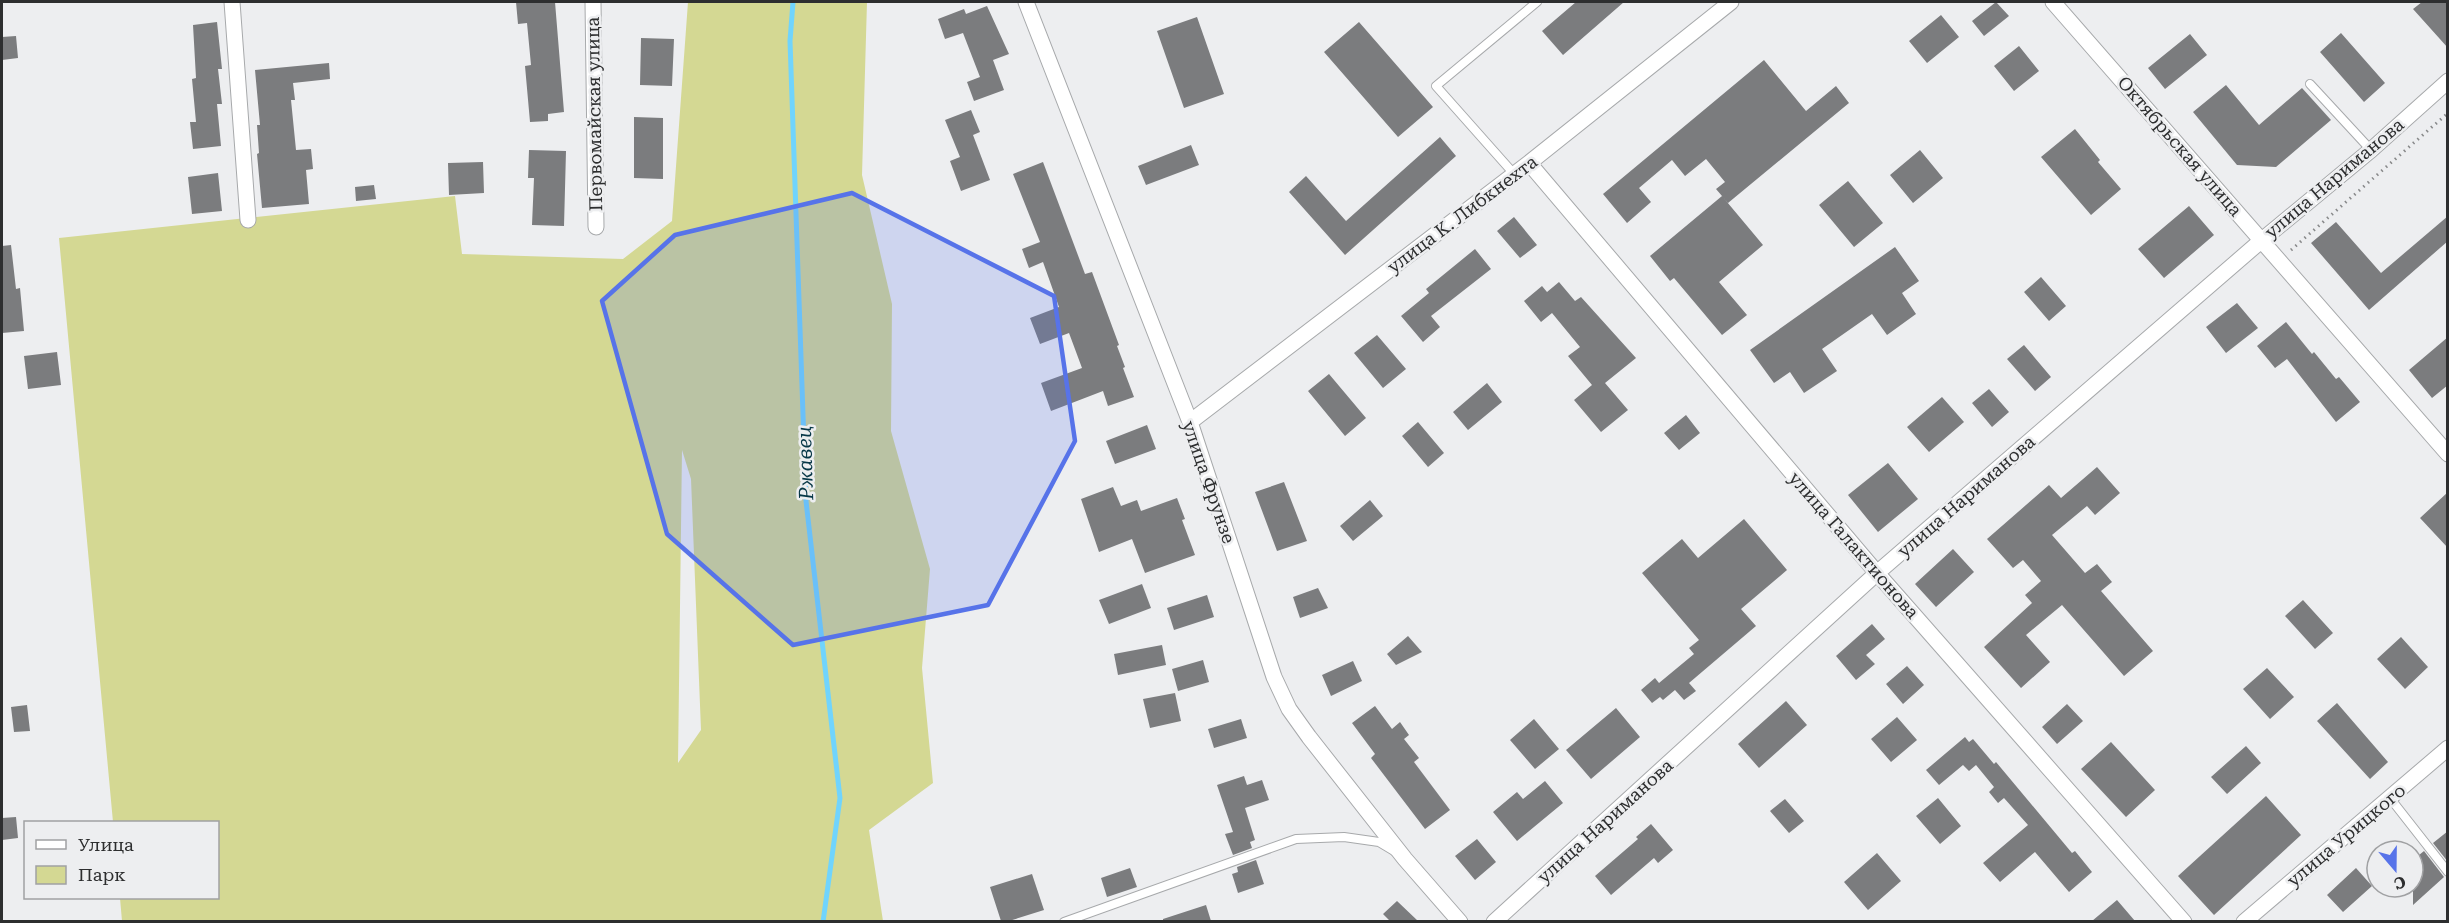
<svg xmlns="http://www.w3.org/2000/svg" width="2449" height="923" font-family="'Roboto Serif',serif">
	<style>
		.green { fill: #d4d893; fill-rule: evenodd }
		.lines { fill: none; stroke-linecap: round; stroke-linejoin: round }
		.stream { stroke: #70d4fd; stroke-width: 5 }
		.building { fill: #7b7c7e }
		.service-casing { stroke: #a7a9ab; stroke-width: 10 }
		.minor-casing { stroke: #a7a9ab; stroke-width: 17 }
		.path { stroke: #88898a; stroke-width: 3; stroke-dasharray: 1.5 4.5; stroke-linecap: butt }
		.service { stroke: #fff; stroke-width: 8 }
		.minor { stroke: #fff; stroke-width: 15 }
		.marked { fill: #5773e9; fill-opacity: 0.2; stroke: #5773e9; stroke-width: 4.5; stroke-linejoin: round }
		.labels { text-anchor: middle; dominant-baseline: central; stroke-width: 5; stroke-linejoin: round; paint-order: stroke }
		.street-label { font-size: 18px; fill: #2d2e2f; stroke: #edeef0 }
		.water-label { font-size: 20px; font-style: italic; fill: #073747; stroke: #edeef0 }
	</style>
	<rect width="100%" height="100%" fill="#edeef0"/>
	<path class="green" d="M688 2H867L862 175 892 304 891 431 930 569 922 668 933 783 869 830 883 921H122L120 898H218V822H113L59 238 455 196 462 254 623 259 672 221ZM682 450 691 479 701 730 678 763Z"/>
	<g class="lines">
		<path class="stream" d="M793 2 790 41 806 501 840 798 823 922"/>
	</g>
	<path class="building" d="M516 2H555L564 112 548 114V121L530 122 525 66 531 65 527 23 518 24Z
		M1576 2H1624L1563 55 1542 31Z
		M1996 2 2009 16 1984 36 1972 21Z
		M2422 2H2448V48L2413 9Z
		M987 6 1009 54 993 60 1004 90 974 101 967 82 980 77 963 33 945 39 938 19 964 9 966 14Z
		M1941 15 1959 37 1927 63 1909 41Z
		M1197 17 1224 94 1184 108 1157 31Z
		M217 22 222 69H218L222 104H217L221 146 193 149 190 122H196L192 79 196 78 193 25Z
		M1359 22 1433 107 1398 137 1324 52Z
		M2341 33 2385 83 2364 102 2320 52Z
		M2190 34 2207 55 2165 89 2148 68Z
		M16 36 18 58 2 60V37Z
		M641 38 674 39 672 86 640 85Z
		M2019 46 2039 71 2014 91 1994 66Z
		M1764 60 1806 111 1836 86 1849 103 1728 203 1716 189 1725 182 1706 159 1685 176 1672 160 1639 188 1651 202 1627 223 1603 194Z
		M329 63 330 79 293 83 295 100H291L296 150 311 149 313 169 306 170 309 204 262 208 257 154 259 153 257 125H260L255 70Z
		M2226 85 2259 125 2302 88 2331 120 2276 167 2237 165 2193 112Z
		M971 110 980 132 973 135 990 180 961 191 950 161 960 157 945 120Z
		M634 117 663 118V179L634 178Z
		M2075 129 2100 160 2098 162 2121 189 2091 215 2041 157Z
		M1440 137 1456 156 1345 255 1289 192 1306 176 1346 221Z
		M1191 145 1199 165 1146 185 1138 166Z
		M529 150 566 151 564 226 532 225 534 178H528Z
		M1920 150 1943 178 1913 203 1890 175Z
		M483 162 484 193 449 195 448 163Z
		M1043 162 1085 274 1092 272 1119 345 1117 346 1125 367 1123 368 1134 397 1108 406 1103 391 1051 411 1041 383 1082 368 1069 333 1040 344 1030 318 1059 307 1043 262 1029 268 1022 249 1040 242 1013 174Z
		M218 173 222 211 192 214 188 177Z
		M1848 181 1883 223 1854 247 1819 205Z
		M374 185 376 199 356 201 355 187Z
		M1722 196 1763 245 1719 282 1747 315 1722 335 1674 278 1670 281 1650 256Z
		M2189 206 2214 235 2164 278 2138 249Z
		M2448 216V241L2369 310 2311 243 2336 222 2381 273Z
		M1514 217 1537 245 1520 258 1497 231Z
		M11 245 16 289 20 288 24 331 2 333V246Z
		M1895 247 1919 281 1902 293 1916 314 1887 335 1872 314 1822 349 1837 371 1804 393 1790 372 1774 383 1750 350Z
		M1475 249 1491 269 1431 316 1440 327 1423 342 1401 316 1429 293 1426 289Z
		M2041 277 2066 306 2049 321 2024 292Z
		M1559 282 1575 301 1581 297 1636 358 1605 383 1628 410 1601 432 1574 400 1592 385 1568 356 1580 347 1552 313 1541 322 1524 301 1542 286 1547 292Z
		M2237 303 2258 328 2226 353 2206 327Z
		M2286 322 2312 354 2314 352 2336 379 2339 377 2360 402 2336 422 2287 359 2275 368 2257 346Z
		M1377 335 1406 369 1383 388 1354 353Z
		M2448 337V385L2432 398 2409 370Z
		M2024 345 2051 377 2035 391 2007 359Z
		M57 352 61 385 28 389 24 356Z
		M1329 374 1366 418 1345 436 1308 391Z
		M1487 383 1502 402 1468 430 1453 412Z
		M1989 389 2009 412 1992 427 1972 403Z
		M1942 397 1964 422 1929 452 1907 427Z
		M1686 415 1700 433 1679 450 1664 433Z
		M1418 422 1444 453 1428 467 1402 436Z
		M1147 425 1156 449 1115 464 1106 441Z
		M1888 463 1918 499 1878 532 1848 495Z
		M2097 467 2120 493 2095 515 2087 506 2052 535 2085 573 2097 564 2112 582 2101 591 2153 651 2124 676 2062 605 2026 635 2050 662 2021 688 1984 647 2032 603 2025 595 2041 581 2023 560 2013 568 1987 539 2049 485 2061 498Z
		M1284 482 1307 541 1277 551 1255 492Z
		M1113 487 1121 506 1137 500 1141 511 1177 498 1185 519 1182 520 1195 555 1145 573 1132 539 1099 552 1081 499Z
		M2448 492V548L2420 518Z
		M1370 500 1383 516 1353 541 1340 526Z
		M1744 519 1787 570 1741 609 1756 626 1689 683 1696 691 1684 700 1675 690 1663 700 1660 697 1652 703 1641 690 1655 678 1659 683 1694 654 1689 648 1699 640 1642 573 1682 539 1698 558Z
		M1953 549 1974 572 1936 607 1915 584Z
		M1142 584 1151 608 1109 624 1099 600Z
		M1318 588 1328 608 1300 618 1293 597Z
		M1207 595 1214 617 1174 630 1167 608Z
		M2303 600 2333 633 2315 649 2285 616Z
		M1872 624 1885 639 1866 655 1875 664 1856 680 1836 656Z
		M1408 636 1422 652 1396 665 1387 654Z
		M2401 637 2428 667 2405 689 2377 659Z
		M1162 645 1166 665 1118 675 1114 654Z
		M1203 660 1209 682 1178 691 1172 669Z
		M1353 661 1362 681 1331 696 1322 675Z
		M1907 666 1924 685 1903 704 1886 684Z
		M2267 668 2294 697 2270 719 2243 689Z
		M1175 693 1181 721 1150 728 1143 699Z
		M1786 701 1807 725 1759 768 1738 744Z
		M2337 703 2388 762 2370 779 2317 721Z
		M2067 704 2083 721 2057 744 2042 727Z
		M27 705 30 731 14 732 11 707Z
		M1375 706 1392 729 1400 722 1409 735 1404 739 1419 758 1414 762 1450 810 1425 829 1371 758 1375 754 1352 723Z
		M1616 708 1640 737 1591 779 1566 750Z
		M1897 717 1917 740 1891 762 1871 739Z
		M1241 719 1247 738 1214 748 1208 729Z
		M1534 719 1559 749 1535 769 1510 740Z
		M1965 737 1969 742 1973 739 1994 764 1996 762 2072 853 2075 851 2092 872 2069 892 2035 852 2000 882 1983 863 2028 825 2004 798 1998 803 1989 792 1994 787 1976 765 1969 771 1963 765 1939 785 1926 770Z
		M2111 742 2155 790 2126 817 2081 769Z
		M2246 746 2261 763 2227 794 2211 777Z
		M1244 776 1247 785 1262 780 1269 800 1245 808 1255 840 1250 842 1252 848 1233 855 1225 834 1233 832 1217 785Z
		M1545 781 1563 803 1517 841 1493 812 1517 792 1523 799Z
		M2266 796 2301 835 2214 915 2178 876Z
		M1938 798 1961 826 1940 844 1916 816Z
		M1785 799 1804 821 1789 833 1770 811Z
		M16 817 18 838 2 840V818Z
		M1651 824 1673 850 1658 863 1654 858 1611 895 1595 876 1638 839 1636 837Z
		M2448 831V862L2433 843Z
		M1477 839 1496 862 1475 880 1455 856Z
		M2424 851 2444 877 2413 905V860Z
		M1877 853 1901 881 1868 910 1844 882Z
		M1256 860 1264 884 1238 893 1232 874 1238 872 1237 867Z
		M1130 868 1137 887 1107 897 1101 878Z
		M2356 868 2372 886 2343 912 2327 895Z
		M1032 874 1044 910 1009 921H1001L990 887Z
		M2117 900 2135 921H2092Z
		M1397 901 1418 921H1390L1383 914Z
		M1206 905 1211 921H1163V919Z"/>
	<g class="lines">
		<g class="service-casing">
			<path id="service" d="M2310 84 2371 150
				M1515 175 1436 86 1537 2
				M2390 798 2448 872
				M1064 922 1296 839 1344 837 1379 842 1394 851"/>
		</g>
		<g class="minor-casing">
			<path id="minor" d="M232 2 248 220
				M593 2 596 227
				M1026 2 1190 422 1274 677 1289 709 1309 737 1405 859 1460 922
				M2053 2 2448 454
				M1529 163 1877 573 2184 922
				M1190 422 1529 163 1731 2
				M1494 922 1877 573 2262 240 2371 150 2448 81
				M2244 922 2448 748"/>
		</g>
		<path class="path" d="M2291 250 2448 113"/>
		<use href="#service" class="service"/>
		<use href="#minor" class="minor"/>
	</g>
	<path class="marked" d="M852 193 1054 296 1075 441 988 605 793 645 667 534 602 301 675 235Z"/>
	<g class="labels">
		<g class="street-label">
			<text transform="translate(594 114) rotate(-91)">Первомайская улица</text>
			<text transform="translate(2180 146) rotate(49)">Октябрьская улица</text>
			<text transform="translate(2334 178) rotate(-40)">улица Нариманова</text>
			<text transform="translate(1462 214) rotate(-37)">улица К. Либкнехта</text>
			<text transform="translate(1209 482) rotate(71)">улица Фрунзе</text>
			<text transform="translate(1966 496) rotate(-41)">улица Нариманова</text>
			<text transform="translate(1854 545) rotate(49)">улица Галактионова</text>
			<text transform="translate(1605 821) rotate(-42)">улица Нариманова</text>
			<text transform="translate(2346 835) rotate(-40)">улица Урицкого</text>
		</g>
		<g class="water-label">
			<text transform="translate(805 463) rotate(-92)">Ржавец</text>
		</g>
	</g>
	<rect width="2449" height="923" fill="none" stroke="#2d2e2f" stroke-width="6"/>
	<rect x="24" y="821" width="195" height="78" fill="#edeef0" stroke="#a0a1a3" stroke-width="1.5"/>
	<rect x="36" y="840" width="30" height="9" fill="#ffffff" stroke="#a0a1a3" stroke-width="1.5"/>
	<text x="78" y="851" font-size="18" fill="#2d2e2f">Улица</text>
	<rect x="36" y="866" width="30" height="18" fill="#d4d893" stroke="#a0a1a3" stroke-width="1.5"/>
	<text x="78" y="881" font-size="18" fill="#2d2e2f">Парк</text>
	<g transform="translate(2395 869) rotate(160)"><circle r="28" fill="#edeef0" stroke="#a0a1a3" stroke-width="1.5"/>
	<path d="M0-4.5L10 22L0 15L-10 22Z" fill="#5773e9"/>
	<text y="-9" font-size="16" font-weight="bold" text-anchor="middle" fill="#2d2e2f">С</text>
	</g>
</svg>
